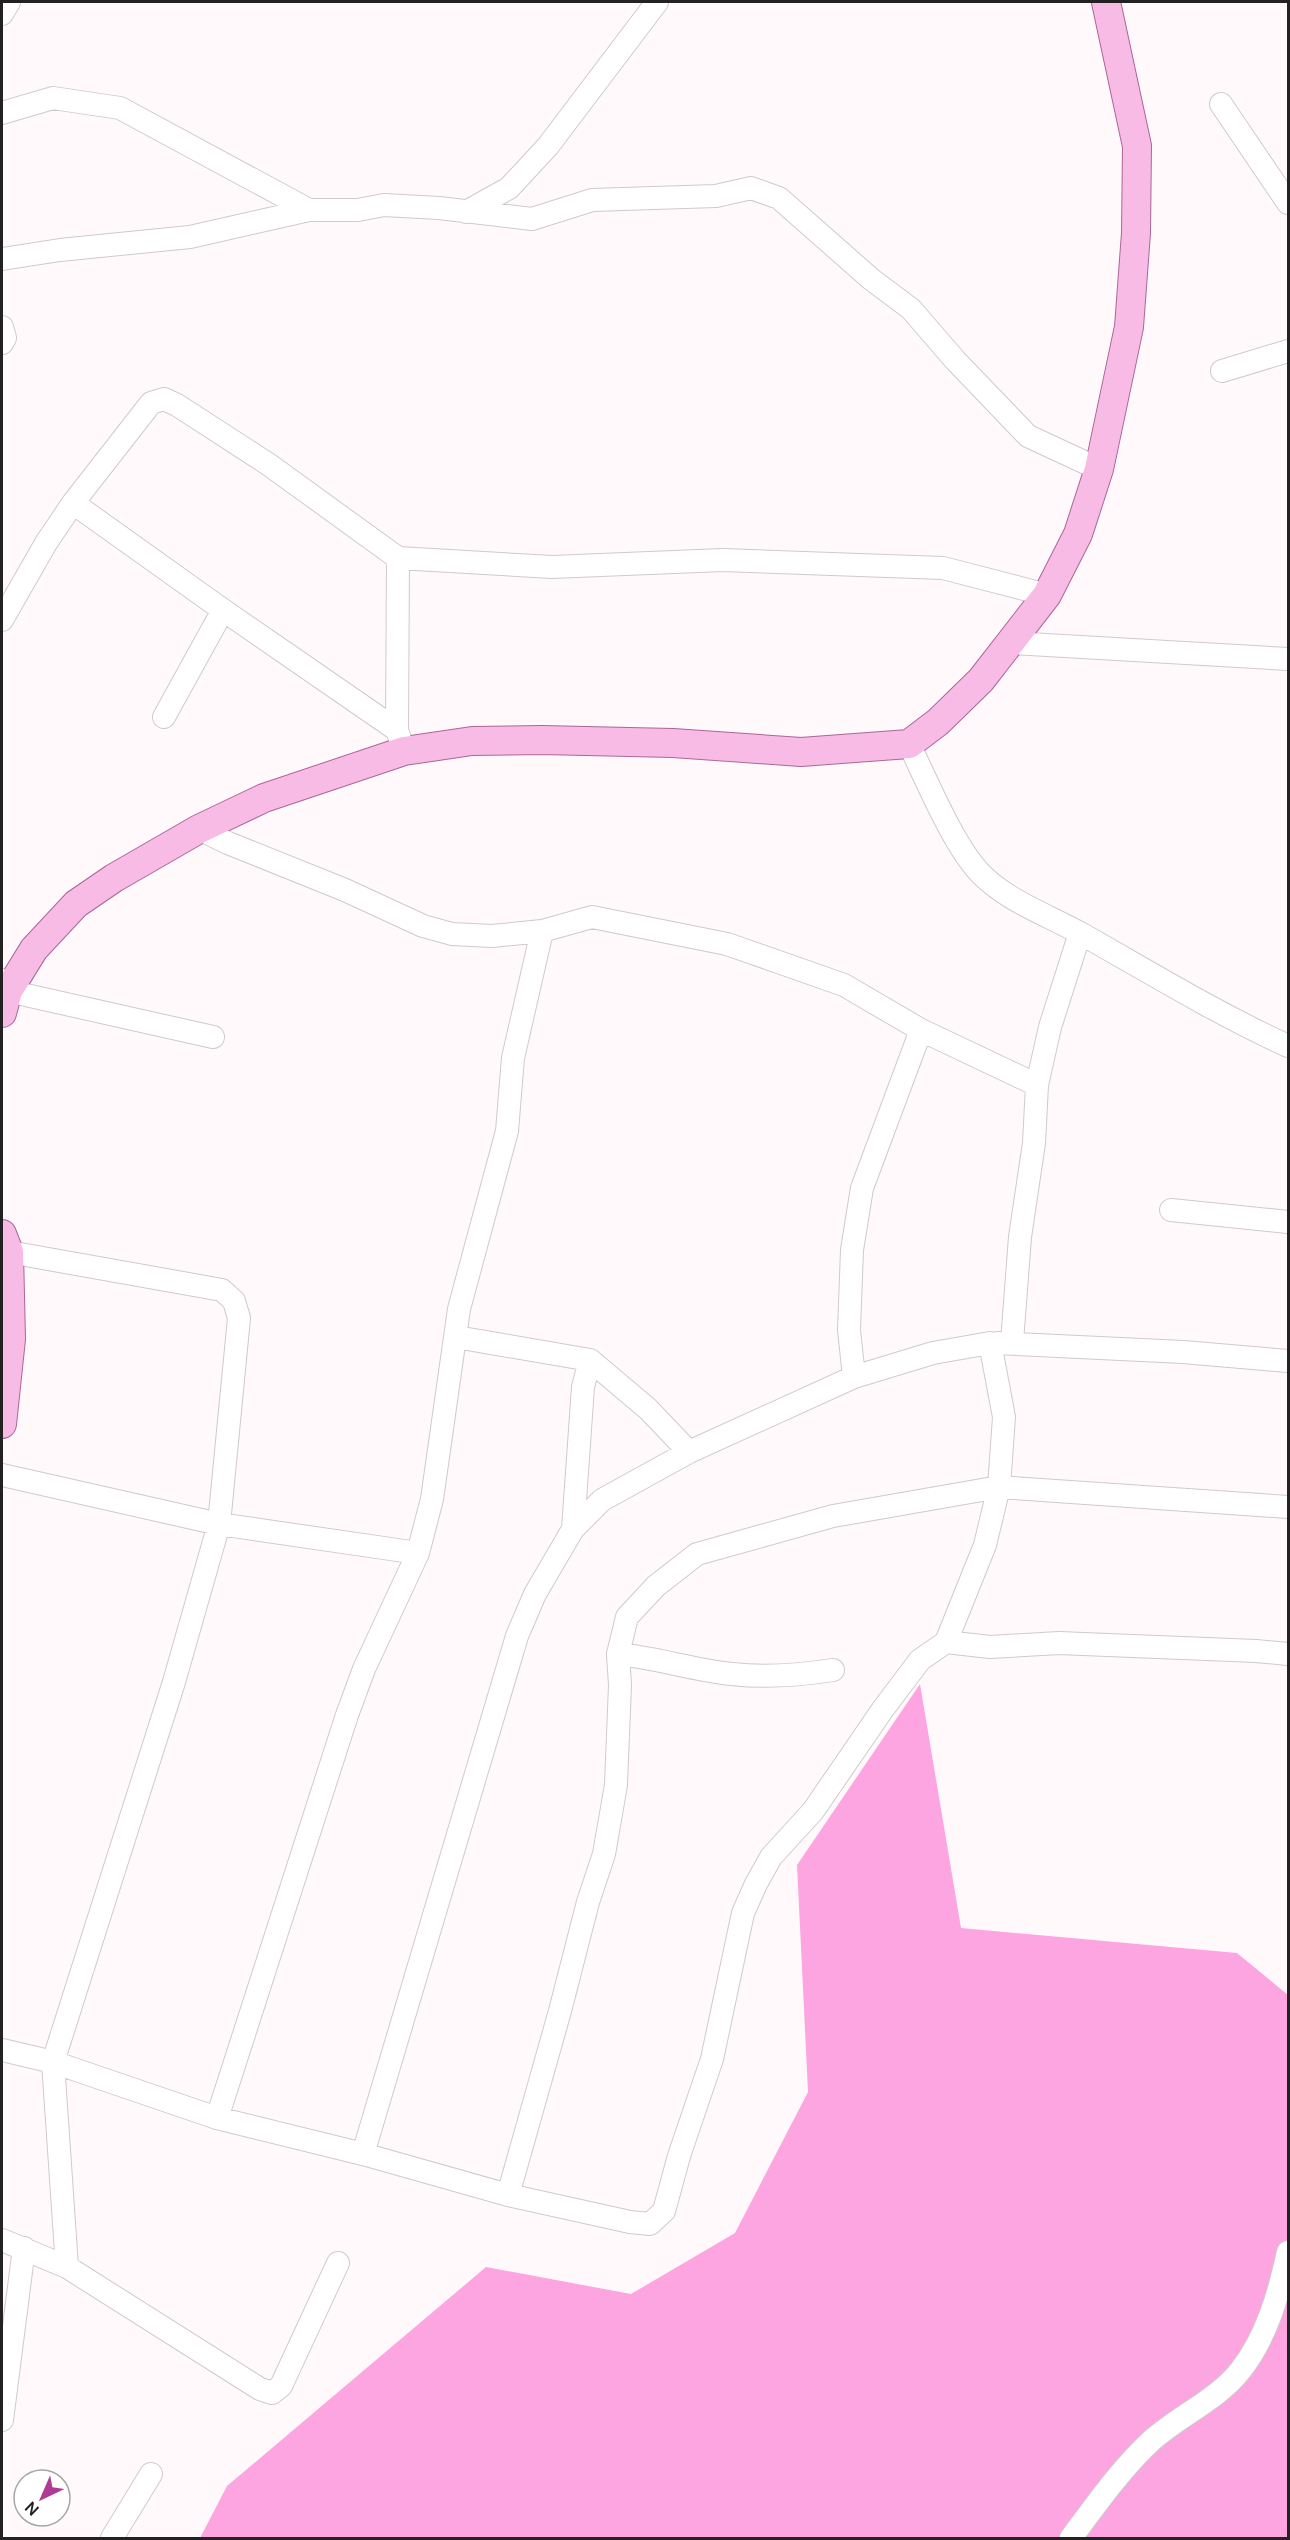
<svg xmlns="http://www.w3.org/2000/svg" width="1290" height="2540" font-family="Manrope,sans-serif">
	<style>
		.forest { fill: #fda5e1 }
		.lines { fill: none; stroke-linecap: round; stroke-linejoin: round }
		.minor-casing { stroke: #d0cacd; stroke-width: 24 }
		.major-casing { stroke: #aa6796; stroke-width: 30 }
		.minor { stroke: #fff; stroke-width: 22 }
		.major { stroke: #f8bbe5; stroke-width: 28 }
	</style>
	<rect width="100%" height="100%" fill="#fff9fc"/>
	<path class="forest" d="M920 1684 961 1928 1237 1953 1288 1995V2538H200L227 2486 486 2267 631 2294 735 2233 808 2092 797 1865Z"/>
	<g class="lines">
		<g class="minor-casing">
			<path id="minor" d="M2 14 9 2
				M1221 104 1288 203
				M2 113 53 98 120 108 309 210H358L384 205 439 208 532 219 592 200 716 196 751 188 779 198 871 279 911 309 955 360 1028 436 1099 469
				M466 212 509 188 548 146 657 2
				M2 259 60 250 190 237 309 210
				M2 327 5 338 2 343
				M1222 371 1288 351
				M73 503 223 610 397 730 404 751
				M2 620 46 543 73 503 151 403 164 399 177 405 268 464 398 558 552 567 723 560 943 568 1047 595
				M1011 643 1288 659
				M164 717 223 610
				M397 730 398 558
				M909 744C927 781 954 847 982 875 1008 901 1047 915 1080 933 1149 972 1216 1013 1288 1046
				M199 829 228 843 345 890 423 926 452 934 492 936 542 931 592 917 727 944 844 985 921 1030 1037 1085
				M2 980 8 991 213 1037
				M1171 1210 1288 1222
				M9 1252 222 1290 234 1301 239 1318 219 1524 174 1682 53 2062 67 2267
				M456 1337 590 1360 648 1409 689 1452
				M1012 1342 1020 1237 1034 1143 1037 1085 1050 1027 1080 933
				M997 1343 1183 1352 1288 1361
				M854 1377 849 1330 852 1250 862 1188 921 1030
				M2 1475 219 1524 418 1553
				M573 1529 583 1387 590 1360
				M946 1642 990 1647 1059 1643 1256 1651 1288 1654
				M618 1654C657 1658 694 1670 732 1674 765 1678 800 1675 833 1670
				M2 2050 53 2062 217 2118 363 2154 508 2195 560 2011 588 1902 604 1854 616 1785 620 1685 618 1654 627 1617 656 1586 697 1554 833 1516 999 1487 1288 1507
				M217 2118 347 1715 364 1669 418 1553 432 1499 459 1309 507 1131 513 1058 542 931
				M363 2154 517 1636 535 1594 573 1529 602 1500 689 1452 854 1377 933 1353 990 1343 1004 1417 999 1487 985 1545 946 1642 920 1660 883 1709 813 1811 771 1857 756 1884 743 1913 712 2059 679 2156 664 2211 650 2224 630 2222 508 2195
				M2 2240 67 2267 260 2389 272 2393 281 2386 338 2263
				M2 2420 24 2248
				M112 2538 151 2474
				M1071 2538C1095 2506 1120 2470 1150 2442 1177 2417 1217 2400 1240 2371 1267 2337 1279 2293 1288 2252"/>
		</g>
		<g class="major-casing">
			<path id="major" d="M2 1013 8 991 34 949 76 904 114 878 199 829 264 798 404 751 472 741 542 740 673 743 801 752 909 744 938 722 981 680 1047 595 1078 534 1099 469 1129 327 1136 233 1137 146 1106 2
				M2 1234 9 1252 11 1339 2 1424"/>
		</g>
		<use href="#minor" class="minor"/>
		<use href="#major" class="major"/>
	</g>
	<rect width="1290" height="2540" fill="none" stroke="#232122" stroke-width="6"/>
	<g transform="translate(42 2498) rotate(224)"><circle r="28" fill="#ffffff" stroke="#a7a6a7" stroke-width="1.5"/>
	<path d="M0-4.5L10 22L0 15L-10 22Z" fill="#b13b93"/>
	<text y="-9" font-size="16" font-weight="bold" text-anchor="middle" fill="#232122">N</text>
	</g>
</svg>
